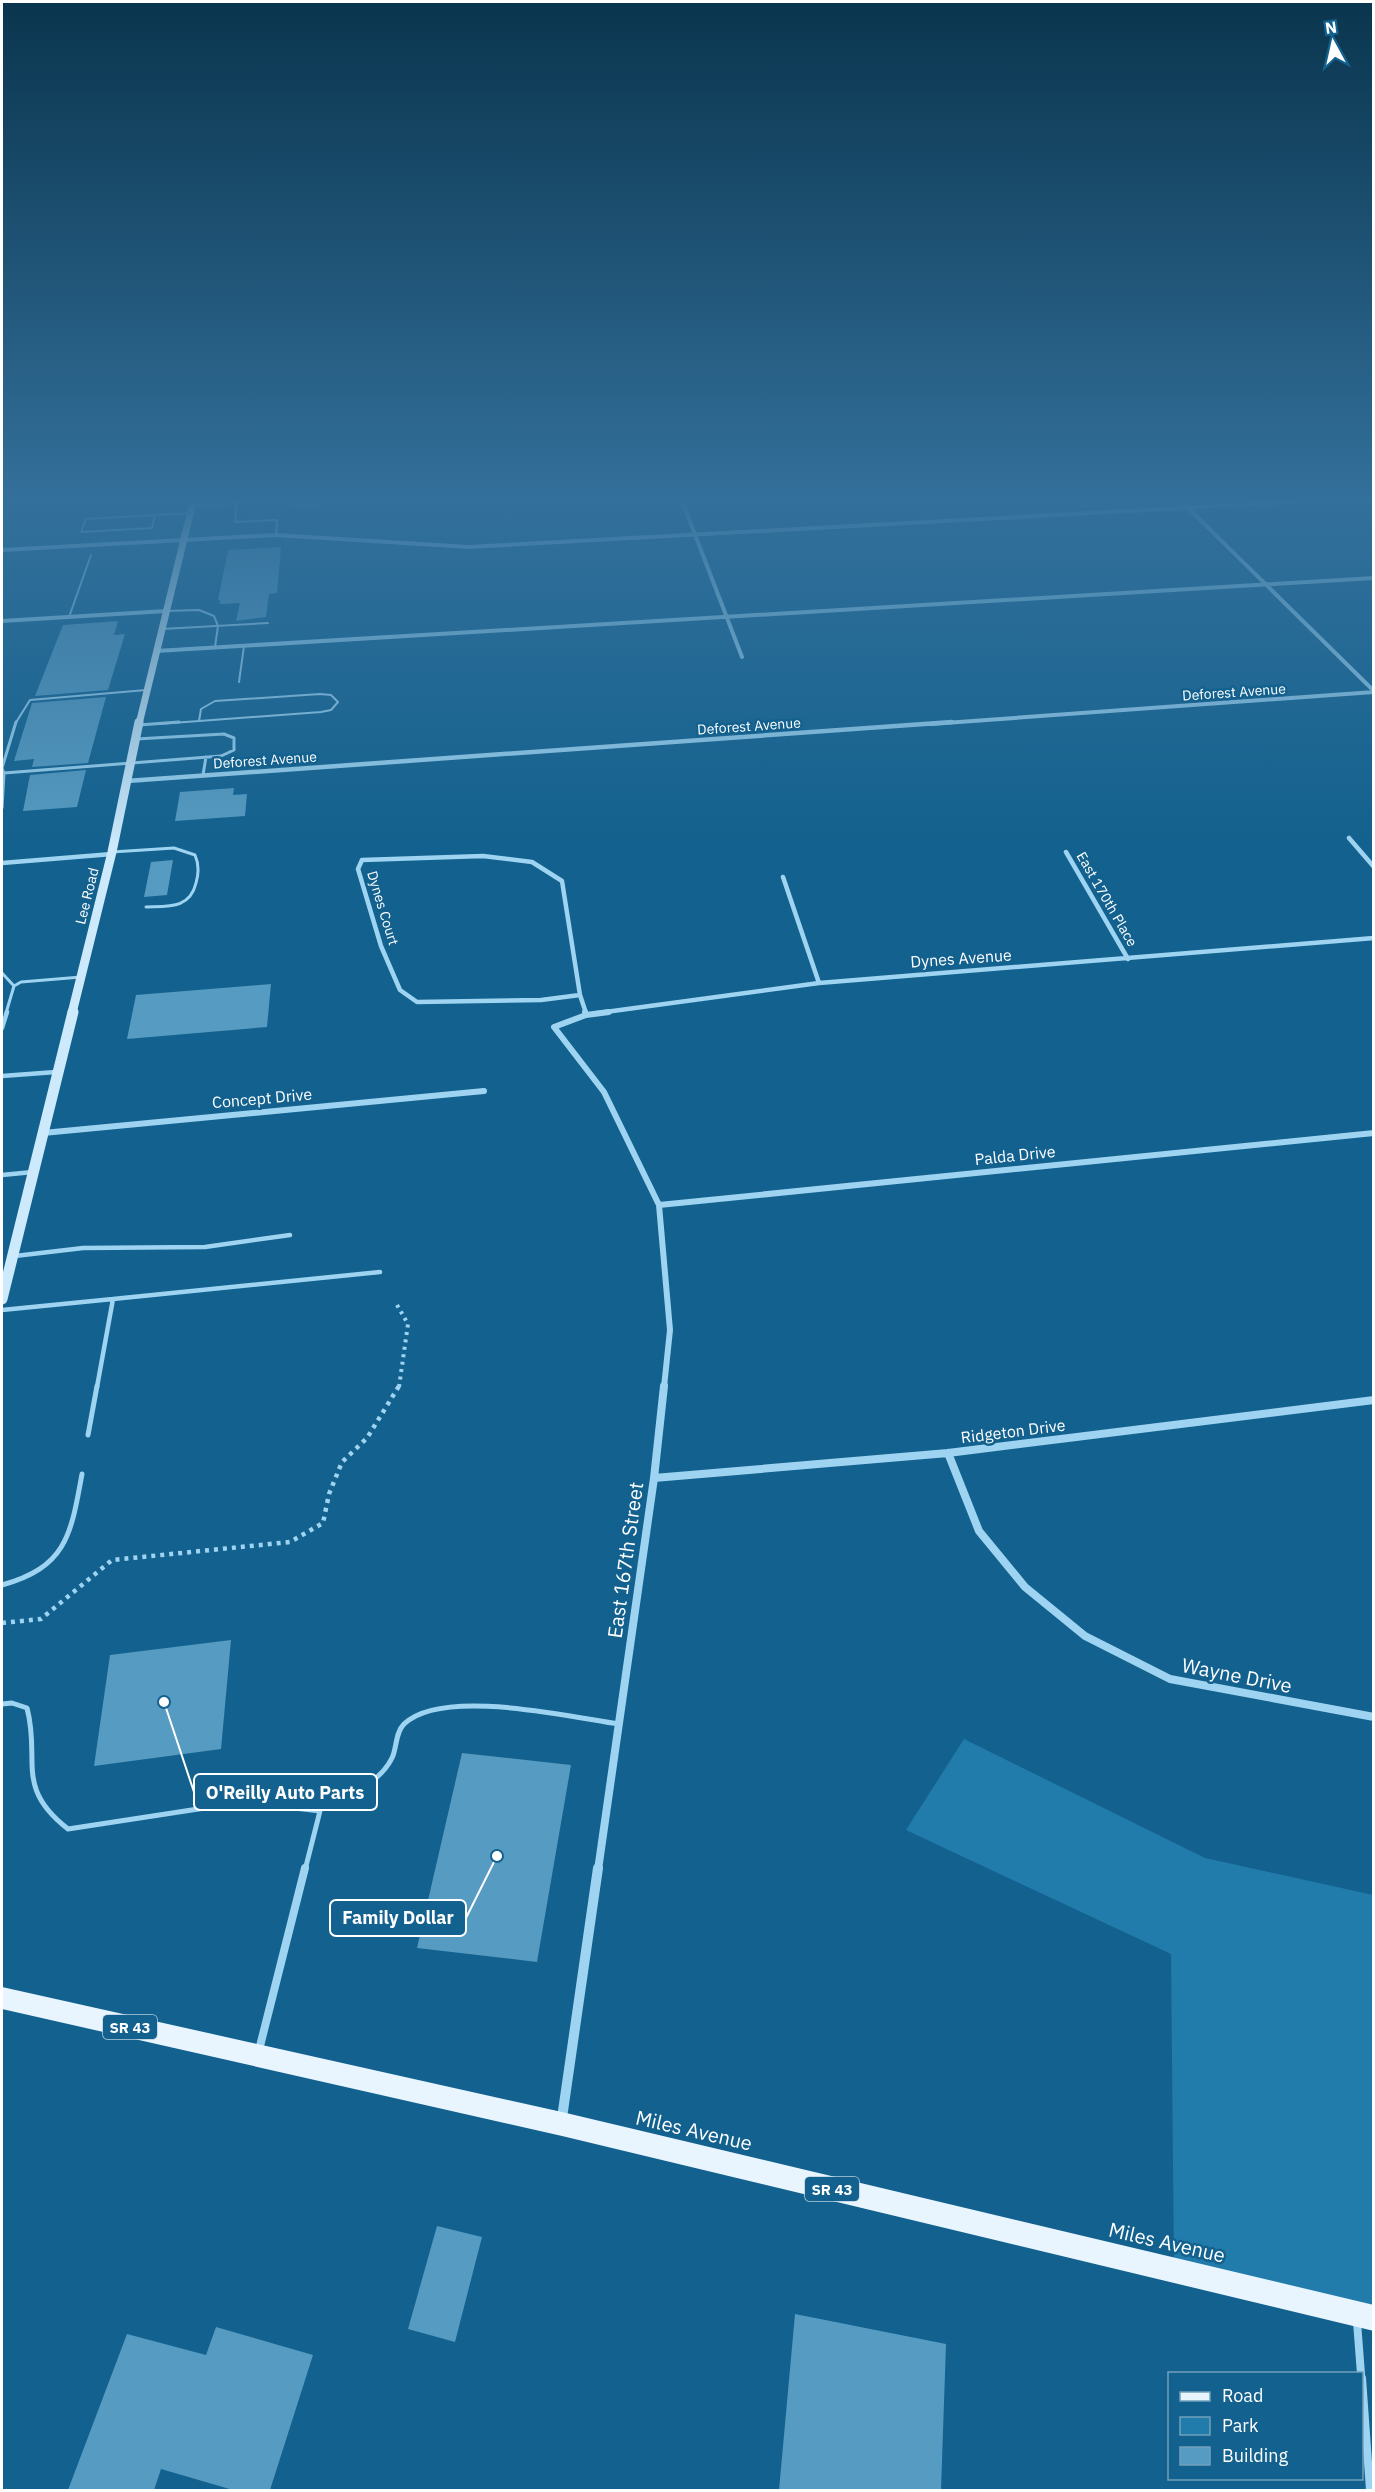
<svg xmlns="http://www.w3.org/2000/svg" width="1375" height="2492" font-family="'IBM Plex Sans',sans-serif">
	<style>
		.green { fill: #227cab }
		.building { fill: #569bc1 }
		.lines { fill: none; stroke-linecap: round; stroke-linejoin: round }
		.path-far1 { stroke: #9ed4f1; stroke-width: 4; stroke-dasharray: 3 4.5; stroke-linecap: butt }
		.path { stroke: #9ed4f1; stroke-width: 4.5; stroke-dasharray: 4 5; stroke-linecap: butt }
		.lane-far4 { stroke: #9ed4f1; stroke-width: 2 }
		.lane-far3 { stroke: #9ed4f1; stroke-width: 3 }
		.lane-far2 { stroke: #9ed4f1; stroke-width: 4.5 }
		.lane-far1 { stroke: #9ed4f1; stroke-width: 5 }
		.lane { stroke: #9ed4f1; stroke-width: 8 }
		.street-far4 { stroke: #9ed4f1; stroke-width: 4 }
		.street-far3 { stroke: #9ed4f1; stroke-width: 4.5 }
		.street-far2 { stroke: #9ed4f1; stroke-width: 6 }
		.street-far1 { stroke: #9ed4f1; stroke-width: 8 }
		.street { stroke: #9ed4f1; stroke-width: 10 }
		.secondary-far2 { stroke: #cceafb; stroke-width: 7 }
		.secondary-far1 { stroke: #cceafb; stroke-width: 9 }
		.secondary { stroke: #cceafb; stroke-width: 11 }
		.primary { fill: #e8f5ff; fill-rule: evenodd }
		.labels { text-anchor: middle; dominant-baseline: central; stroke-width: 5; stroke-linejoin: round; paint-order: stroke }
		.far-street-label { font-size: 14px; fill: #fff; stroke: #13618e }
		.shield { fill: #13618e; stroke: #b8d0dd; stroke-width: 1.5 }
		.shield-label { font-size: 15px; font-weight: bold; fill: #fff }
		.street-label { font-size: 16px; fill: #fff; stroke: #13618e }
		.near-street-label { font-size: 20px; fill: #fff; stroke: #13618e }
		.leader { fill: none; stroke: #fff; stroke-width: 2 }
		.callout-dot { fill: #fff; stroke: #13618e; stroke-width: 2 }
		.callout { fill: #13618e; stroke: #fff; stroke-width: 2 }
		.callout-label { font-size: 18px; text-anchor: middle; font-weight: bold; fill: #fff }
	</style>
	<rect width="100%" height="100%" fill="#13618e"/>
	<path class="green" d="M964 1739 1205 1858 1373 1895V2318L1174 2270 1171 1954 906 1830Z"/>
	<path class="building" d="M281 547 277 593 269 594 266 617 236 621 240 603 220 604V600H218L228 550Z
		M118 621 114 635 125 634 108 690 35 696 63 625Z
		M106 697 88 763 32 767 34 759 14 761 32 703Z
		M86 770 77 807 23 811 30 775Z
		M234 788 233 795 247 794 245 816 175 821 180 792Z
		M173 860 167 895 144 897 151 862Z
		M271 984 267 1027 127 1039 136 995Z
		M231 1640 221 1749 94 1766 110 1655Z
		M462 1753 571 1765 537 1962 417 1948Z
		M437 2226 482 2237 455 2342 408 2329Z
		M795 2314 946 2344 941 2490H779Z
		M216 2327 313 2355 270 2490H233L161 2469 154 2490H68L127 2334 206 2355Z"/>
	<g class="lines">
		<path class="path-far1" d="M397 1305 408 1324 399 1387"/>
		<path class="path" d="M2 1623 41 1619 112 1560 290 1542 323 1523 329 1494 342 1462 367 1438 399 1386"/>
		<path class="lane-far4" d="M238 498 237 503 314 498
			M285 503 313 506 327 498
			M193 506 237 503 235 522 277 520 276 535
			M155 515 152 528 81 532 86 519Z
			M155 515 191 513
			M166 611 199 610 214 616 218 626 215 647
			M69 617 91 555
			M162 629 268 623
			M239 682 244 646
			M320 694 331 695 338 702 331 710 321 712 199 721 201 709 215 701Z
			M15 724 30 700 146 690
			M158 724 199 721"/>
		<path class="lane-far3" d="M16 722 2 768 4 773 221 756 234 750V738L224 734 136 739
			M139 725 179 722
			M203 775 206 757
			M2 808 4 773
			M112 852 174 848 195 855C199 864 199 873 196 883 190 909 168 906 146 907
			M2 973 14 986
			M6 1013 14 986 21 982 81 977"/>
		<path class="lane-far2" d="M2 1028 7 1012
			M2 1076 56 1072
			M2 1175 33 1172
			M15 1256 83 1248 205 1247 290 1235
			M113 1299 380 1272
			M2 1310 113 1299 97 1387"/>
		<path class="lane-far1" d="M88 1435 97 1386
			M2 1585C67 1567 71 1534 82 1474
			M2 1704 12 1703 27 1708C41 1760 14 1787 68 1829L244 1802 320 1811 305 1870
			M317 1809C342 1799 379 1785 392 1758 397 1748 395 1733 404 1724 442 1687 570 1717 619 1724"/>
		<path class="lane" d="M259 2050 305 1868
			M1357 2322 1361 2374
			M1362 2378 1370 2490"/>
		<path class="street-far4" d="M681 498 742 657
			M1178 498 1374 691
			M2 550 276 535 469 547 1364 498
			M2 621 166 611
			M156 651 1374 578
			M931 724 1374 692"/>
		<path class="street-far3" d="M127 781 952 722
			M1349 838 1374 867
			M1066 852 1128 959
			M483 856 532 862 562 881 580 995 541 1000 417 1002 400 990 381 946 358 869 362 860Z
			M2 863 112 854
			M783 877 819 983
			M580 995 586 1013
			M598 1013 819 983 1374 938"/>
		<path class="street-far2" d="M585 1012 586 1015
			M609 1012 586 1015 554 1027 604 1092 659 1205 670 1330 664 1387
			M43 1133 484 1091
			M659 1205 1374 1133"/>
		<path class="street-far1" d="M948 1453 979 1531 1025 1587 1085 1636 1170 1679 1374 1717
			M654 1478 948 1453 1374 1400
			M598 1870 654 1478 664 1386"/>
		<path class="street" d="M562 2118 598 1868"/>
		<path class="secondary-far2" d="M139 724 194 498"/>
		<path class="secondary-far1" d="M72 1013 112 852 139 722"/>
		<path class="secondary" d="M2 1299 73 1012"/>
		<path class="primary" d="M2 1987 562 2112 1374 2305V2331L562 2136 2 2009Z"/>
	</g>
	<linearGradient id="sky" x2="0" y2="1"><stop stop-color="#0a354e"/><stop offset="0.59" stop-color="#33709b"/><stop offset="1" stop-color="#33709b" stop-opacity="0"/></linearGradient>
	<rect width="1375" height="847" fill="url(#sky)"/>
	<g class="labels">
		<g class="far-street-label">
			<text transform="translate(1234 692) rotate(-4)">Deforest Avenue</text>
			<text transform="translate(749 726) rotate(-4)">Deforest Avenue</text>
			<text transform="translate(265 760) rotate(-4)">Deforest Avenue</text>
			<text transform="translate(87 896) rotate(-76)">Lee Road</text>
			<text transform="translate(1107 899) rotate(60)">East 170th Place</text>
			<text transform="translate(383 908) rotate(73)">Dynes Court</text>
		</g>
		<g class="shield">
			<rect x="103" y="2015" width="54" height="24" rx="4.5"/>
			<rect x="805" y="2177" width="54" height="24" rx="4.5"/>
		</g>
		<g class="shield-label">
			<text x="130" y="2027">SR 43</text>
			<text x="832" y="2189">SR 43</text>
		</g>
		<g class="street-label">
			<text transform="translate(961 958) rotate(-4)">Dynes Avenue</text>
			<text transform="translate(262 1098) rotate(-5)">Concept Drive</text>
			<text transform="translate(1015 1155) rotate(-6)">Palda Drive</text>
			<text transform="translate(1013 1431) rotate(-7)">Ridgeton Drive</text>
		</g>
		<g class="near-street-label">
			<text transform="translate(625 1560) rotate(-82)">East 167th Street</text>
			<text transform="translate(1237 1675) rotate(11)">Wayne Drive</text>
			<text transform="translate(694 2130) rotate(13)">Miles Avenue</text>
			<text transform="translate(1167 2242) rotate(13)">Miles Avenue</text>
		</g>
	</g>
	<path class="leader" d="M164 1702L194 1792M497 1856L466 1918"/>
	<g class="callout-dot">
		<circle cx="164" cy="1702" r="6"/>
		<circle cx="497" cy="1856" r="6"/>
	</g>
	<g class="callout">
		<rect x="194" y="1774" width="183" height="36" rx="6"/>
		<rect x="330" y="1900" width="136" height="36" rx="6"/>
	</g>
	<g class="callout-label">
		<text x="285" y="1799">O'Reilly Auto Parts</text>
		<text x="398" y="1924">Family Dollar</text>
	</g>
	<rect width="1375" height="2492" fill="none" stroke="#ffffff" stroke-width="6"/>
	<rect x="1168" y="2372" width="195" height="108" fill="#13618e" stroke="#71a0bb" stroke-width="1.5"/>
	<rect x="1180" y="2392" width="30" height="9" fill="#e8f5ff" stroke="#71a0bb" stroke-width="1.5"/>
	<text x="1222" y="2402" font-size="18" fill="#ffffff">Road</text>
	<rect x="1180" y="2417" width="30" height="18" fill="#227cab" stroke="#71a0bb" stroke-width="1.5"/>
	<text x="1222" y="2432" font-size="18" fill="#ffffff">Park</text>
	<rect x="1180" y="2447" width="30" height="18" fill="#569bc1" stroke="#71a0bb" stroke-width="1.5"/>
	<text x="1222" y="2462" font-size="18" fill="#ffffff">Building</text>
	<g transform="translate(1333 42) rotate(352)" stroke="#13618e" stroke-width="4.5" paint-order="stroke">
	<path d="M0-4.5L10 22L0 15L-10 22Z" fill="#ffffff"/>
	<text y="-9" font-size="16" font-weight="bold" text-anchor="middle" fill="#ffffff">N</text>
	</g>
</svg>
